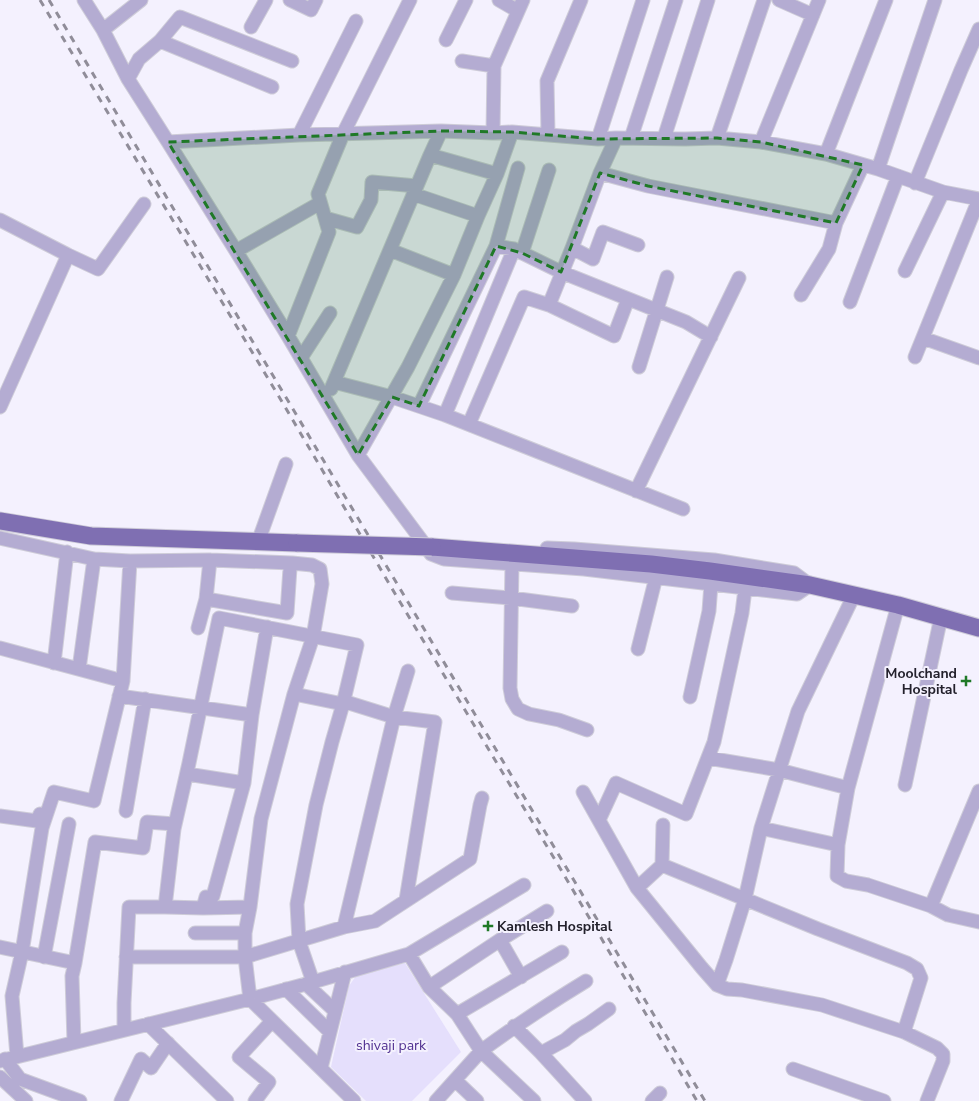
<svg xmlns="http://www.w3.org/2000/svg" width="979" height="1101" font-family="'Nunito Sans',sans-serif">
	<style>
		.green { fill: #e5dffc }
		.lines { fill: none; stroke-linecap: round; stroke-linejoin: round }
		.minor-casing { stroke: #ceccd8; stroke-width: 15 }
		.major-casing { stroke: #ceccd8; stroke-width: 19 }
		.minor { stroke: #b4acd2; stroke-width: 13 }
		.major { stroke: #7f6fb2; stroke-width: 17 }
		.rail { stroke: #908d99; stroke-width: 3; stroke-dasharray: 7 7; stroke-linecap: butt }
		.major-bridge-casing { stroke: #ceccd8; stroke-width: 19; stroke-linecap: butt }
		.major-bridge { stroke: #7f6fb2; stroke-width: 17 }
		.marked { fill: #1f7927; fill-opacity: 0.2; stroke: #1f7927; stroke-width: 3; stroke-dasharray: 8 5; stroke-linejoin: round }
		.poi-dot { fill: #1f7927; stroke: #f4f1fe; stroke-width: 1.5 }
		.labels { text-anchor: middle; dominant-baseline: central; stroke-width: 4; stroke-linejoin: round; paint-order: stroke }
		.poi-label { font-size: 14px; font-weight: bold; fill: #23212c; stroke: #f4f1fe; text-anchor: end }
		.park-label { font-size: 14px; fill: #523292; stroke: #f4f1fe }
	</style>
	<rect width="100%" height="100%" fill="#f4f1fe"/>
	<path class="green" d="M405 963 461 1052 412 1101H366L331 1067 349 986 356 976Z"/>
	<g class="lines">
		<g class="minor-casing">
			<path id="minor" d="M84 0 103 30 128 79 168 142 236 251 288 336 358 455 425 545 431 554 444 559 584 569 797 594 810 585 794 573 714 560 574 549 547 548
				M290 0 311 10 316 0
				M499 0 518 11
				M779 0 813 15
				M251 27 266 0
				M103 30 141 0
				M446 40 466 0
				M160 41 272 87
				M462 61 494 66
				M128 79 139 59 160 41 180 17 292 61
				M493 133 494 66 523 0
				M548 134 547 81 581 0
				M299 135 356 21
				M616 138 600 173 572 248 549 305 614 336 628 299
				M631 138 676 0
				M664 138 708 0
				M717 138 764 0
				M598 139 643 0
				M168 142 299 135 441 131 493 133 512 132 598 139 616 138 685 139 717 138 761 142 826 154 878 169 943 192 979 199 915 357
				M761 142 819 0
				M826 154 886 0
				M430 155 497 174
				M878 169 935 0
				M600 173 648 186 836 223 863 165
				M915 183 961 70 979 29
				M413 194 478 216
				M325 218 357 227 371 200 372 182 417 186
				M0 220 68 255
				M496 246 514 249 561 272 686 322 711 337
				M572 248 593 259 603 232 638 245
				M390 250 454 275
				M236 251 320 203
				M522 253 549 170
				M905 271 943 192
				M801 295 829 249 836 223
				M850 302 898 176
				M288 336 329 232 318 194 343 134 410 0
				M923 338 979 358
				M301 358 330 313
				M639 367 667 277
				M334 382 392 397 445 415 683 509
				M331 389 430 155 441 131
				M419 406 496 246 518 168
				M0 407 68 255 98 269 144 204
				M445 415 514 249
				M469 424 524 297 549 305
				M358 455 408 367 454 275 478 216 497 174 512 132
				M636 491 739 278
				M0 538 94 559 130 561 210 560 292 563 312 565 320 569 322 584 313 637 294 694 261 819 250 907 245 933V957L250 999 354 1101
				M258 542 286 464
				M512 563 510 688 512 699 518 709 529 714 559 720 587 730
				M452 593 511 598 572 606
				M206 599 287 613 290 568 292 563
				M898 605 848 788 838 845 837 876 846 881 868 885 931 906 948 915 979 922
				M198 628 206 599 210 560
				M0 648 123 681 130 561
				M638 649 656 577
				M54 663 67 552
				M79 669 94 559
				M294 694 343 704 346 702 394 717 435 722 406 900
				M119 696 252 715
				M690 697 709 611 711 584
				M708 758 779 770 848 788
				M187 774 244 783
				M905 785 941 617
				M583 792 637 888 702 968 717 985 727 989 742 990 822 1005 904 1032 937 1048 943 1054V1061L927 1101
				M126 811 145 699
				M0 816 37 821 40 814 46 816
				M599 820 616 783 686 814 714 742 742 613 745 589
				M761 828 838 845
				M662 865 818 929 907 963 917 969 921 978 904 1032
				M637 888 662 865 663 825
				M931 906 979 791
				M165 907 174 829 189 763 219 618 357 645 343 704 332 742 316 805 297 904 299 941 313 982
				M203 908 206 897 213 896 244 783 252 715 267 627
				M344 927 394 717 408 671
				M195 933H245
				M500 940 521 977
				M0 947 75 963
				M409 954 524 885
				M44 957 69 824
				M126 957H245L344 927 375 921 470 859 480 805 482 798
				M306 984 335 1011
				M717 985 726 960 745 899 761 828 798 711 854 595
				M429 987 500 940 547 911
				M286 989 330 1032
				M457 1014 562 952
				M148 1024 227 1101
				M514 1026 541 1053 585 1101
				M124 1030V1003L129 907H165L203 908 250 907
				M74 1042 72 976 75 963 95 842 143 848 147 822 175 824
				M541 1053 565 1040 576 1031 588 1024 609 1009
				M17 1056 12 996 22 952 42 828 54 792 94 801 123 681
				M5 1059 20 1079 80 1101
				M0 1061 250 999 306 984 409 954 429 987 457 1014 481 1051 436 1101
				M321 1068 345 972
				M793 1069 884 1101
				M0 1077 26 1101
				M455 1080 477 1101
				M121 1101 141 1059 151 1068 168 1043
				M255 1101 269 1082 239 1057 272 1021
				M534 1101 481 1051C515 1026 550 1003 586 981
				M652 1101 660 1093"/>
		</g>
		<g class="major-casing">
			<path id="major" d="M0 521 91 536 297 543
				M432 547 651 564 710 571 810 585 898 605 979 628"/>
		</g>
		<use href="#minor" class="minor"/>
		<use href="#major" class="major"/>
		<path class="rail" d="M40 0 278 395 397 597 557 863 697 1101
			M49 0 563 862 705 1101"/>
		<g class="major-bridge-casing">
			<path id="major-bridge" d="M297 543 432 547"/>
		</g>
		<use href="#major-bridge" class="major-bridge"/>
	</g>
	<path class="marked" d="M441 131 512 132 598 139 717 138 761 142 863 165 836 223 648 186 600 173 561 272 522 253 496 246 419 406 392 397 358 455 168 142Z"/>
	<g class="poi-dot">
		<path d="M964 675h4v4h4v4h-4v4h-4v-4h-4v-4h4z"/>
		<path d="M486 920h4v4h4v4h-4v4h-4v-4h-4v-4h4z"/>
	</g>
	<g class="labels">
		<g class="poi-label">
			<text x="957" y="673">Moolchand<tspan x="957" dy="16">Hospital</tspan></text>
			<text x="497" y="926" text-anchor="start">Kamlesh Hospital</text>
		</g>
		<g class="park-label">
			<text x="391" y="1045">shivaji park</text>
		</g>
	</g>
</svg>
